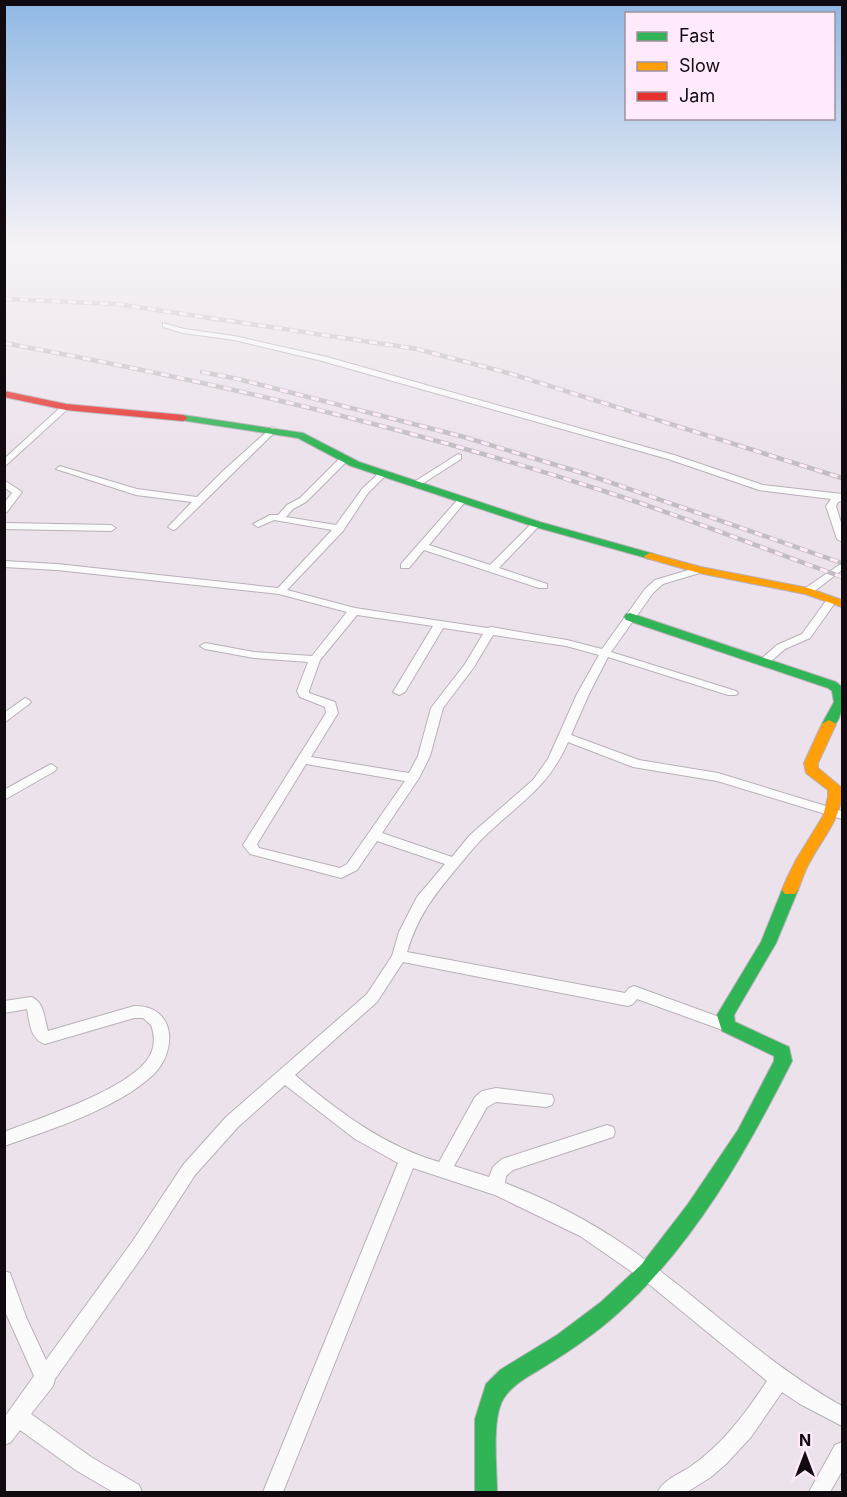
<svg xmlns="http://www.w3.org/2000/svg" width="847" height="1497" font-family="Inter,sans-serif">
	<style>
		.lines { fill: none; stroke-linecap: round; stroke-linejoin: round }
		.street-casing { stroke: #b8b0b8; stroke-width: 2 }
		.fast-casing { stroke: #b8b0b8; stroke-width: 2 }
		.slow-casing { stroke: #b8b0b8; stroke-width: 2 }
		.jam-casing { stroke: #b8b0b8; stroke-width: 2 }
		.street { fill: #fcfbfc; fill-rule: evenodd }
		.fast { fill: #30b455; fill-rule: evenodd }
		.slow { fill: #ff9f0a; fill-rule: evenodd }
		.jam { fill: #e5322d; fill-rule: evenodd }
		.rail-casing { stroke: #c1bdc1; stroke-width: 4.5 }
		.rail { stroke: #ffeafc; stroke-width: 3; stroke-dasharray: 8; stroke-linecap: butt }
	</style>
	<rect width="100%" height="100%" fill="#ece2ec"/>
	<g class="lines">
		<g class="street-casing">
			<path id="street" d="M163 323 184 329 234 336 327 357 674 455 763 485 842 494V501L838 502 836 506 842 526V542L837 539 826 506 831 499 759 490 668 459 322 361 234 340 183 333 163 327Z
				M63 405 70 407 4 467V459Z
				M272 427 276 430 275 432 176 529 173 530 168 527 192 502 136 495 56 469 60 466 63 467 137 489 197 497 224 470Z
				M458 454 461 455V459L419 486H413L411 484Z
				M344 456 348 459 347 461 306 502 293 509 286 517 336 525 362 489 381 471 384 470 388 473 368 493 343 531 287 590 355 608 487 628 491 627 567 640 602 649 645 589 655 580 695 568H703V572L663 584 653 593 611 652 736 691 738 693 736 695H728L608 657 589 694 571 735 639 760 718 773 842 811V819L717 781 633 767 568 742C547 791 515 805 480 841 471 850 464 860 456 869 432 898 418 916 407 952L625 993 629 988 634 986 733 1022 736 1026 733 1030 728 1032 637 999 633 1004 628 1006 403 962 377 1002 295 1075C339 1112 384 1146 439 1162L475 1097 482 1091 496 1088 552 1095 554 1100 552 1105 546 1107 496 1102 487 1107 454 1166 489 1177 493 1167 502 1159 607 1125 613 1127 615 1132 613 1137 513 1170 506 1176 505 1183C547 1199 588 1220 626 1246 700 1297 763 1362 842 1406V1426L800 1404 782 1392 751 1437 726 1464 711 1477 687 1492H658C663 1480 679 1474 690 1467 722 1445 745 1414 767 1381L645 1281 580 1236 495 1195 413 1168 283 1492H263L398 1163 355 1139 285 1085 238 1127 195 1175 144 1254 55 1379 53 1386 31 1414 91 1457 139 1485 142 1492H113L77 1471 20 1430 11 1442 4 1445V1418L34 1376 4 1309V1271L10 1273 26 1317 46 1360 132 1242 183 1165 226 1117 367 994 392 956 399 932 417 897 445 864 377 841 357 870 341 878 250 854 243 845 326 713 325 707 300 697 297 691 308 662 254 658 205 649 200 646 205 643 254 652 312 656 347 612 279 594 57 570 4 567V561L57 564 278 588 332 530 274 520 258 527 253 524 270 515H278L287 505 300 498 341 457ZM357 615 433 626 393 692 399 695 405 692 443 628 483 634 465 664 431 708 418 756 409 773 311 757 338 713 335 702 309 693V691L320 660ZM493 635 566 646 599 655 577 694 548 759 533 780 470 835 452 857 382 833 419 778 430 756 443 708 474 667ZM306 764 405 781 347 864 340 868 259 848 257 844Z
				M4 480 22 492 7 512 4 513V503L12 493 4 487Z
				M462 497 467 500 465 502 429 545 490 565 533 522H539V526L499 568 547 584V588H539L424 550 409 568H401V564L459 498Z
				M4 523 111 525 116 528 111 531 4 529Z
				M842 563V570L812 593H804V589Z
				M832 597 837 600 810 638 785 649 769 663H761L759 661 761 659 777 645 802 634 828 598Z
				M25 698 29 700 31 702 29 704 4 723V713Z
				M51 764 57 768 55 771 4 800V790Z
				M31 997C45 1002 44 1019 48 1031L134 1006C176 1005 178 1051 153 1075 118 1108 50 1130 4 1146V1132C40 1118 130 1089 149 1057 155 1048 155 1035 151 1025L143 1018H134L45 1044C30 1039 30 1023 27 1009L4 1013V1001Z
				M842 1442V1471L830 1492H809L835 1445Z"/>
		</g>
		<g class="fast-casing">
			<path id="fast" d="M183 415 303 433 359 462 540 522 654 554 656 556 650 559 532 526 351 466 298 438 180 420 178 418Z
				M630 613 836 682 842 687C842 700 844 723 829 728L822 724 834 702 832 691 828 688 626 620 624 617 626 614Z
				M790 884 795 886 798 890 776 943 734 1015 735 1022 789 1047 792 1061C746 1152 694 1245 617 1314 596 1333 571 1350 547 1365 533 1374 513 1383 504 1398 491 1417 497 1468 497 1492H475V1419L486 1384 500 1370 557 1335 601 1302 641 1265 688 1204 738 1130 774 1061V1056L722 1031 717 1015 761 942 782 890 785 886Z"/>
		</g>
		<g class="slow-casing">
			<path id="slow" d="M650 553 701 567 808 588 842 600V607L805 594 699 573 646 558 644 556Z
				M829 720 836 724 818 763V768L842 788C843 816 824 836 811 860 805 869 802 880 798 890L795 894H785L782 890 787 878 796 860 823 816 828 797V790L806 773 804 763 822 724Z"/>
		</g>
		<g class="jam-casing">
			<path id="jam" d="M4 391 66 404 183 415 188 418 183 421 66 410 4 397Z"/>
		</g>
		<use href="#street" class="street"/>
		<use href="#fast" class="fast"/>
		<use href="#slow" class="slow"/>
		<use href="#jam" class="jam"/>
		<g class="rail-casing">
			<path id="rail" d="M4 299 117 304 417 349 508 373 842 478
				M4 343C211 381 416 429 616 495 692 520 767 550 842 577
				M202 372 238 379 464 437 592 476 842 563"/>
		</g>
		<use href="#rail" class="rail"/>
	</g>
	<linearGradient id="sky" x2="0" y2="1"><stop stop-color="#8fb8e4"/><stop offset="0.54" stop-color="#f6f2f6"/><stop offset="1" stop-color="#f6f2f6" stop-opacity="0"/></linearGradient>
	<rect width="847" height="452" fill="url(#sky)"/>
	<rect width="847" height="1497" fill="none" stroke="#110b11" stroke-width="12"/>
	<rect x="625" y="12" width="210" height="108" fill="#ffeafc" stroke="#a0919e" stroke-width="1.5"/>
	<rect x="637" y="32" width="30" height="9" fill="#30b455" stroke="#a0919e" stroke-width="1.5"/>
	<text x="679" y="42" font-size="18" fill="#110b11">Fast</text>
	<rect x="637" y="62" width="30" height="9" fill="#ff9f0a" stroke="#a0919e" stroke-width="1.5"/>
	<text x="679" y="72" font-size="18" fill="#110b11">Slow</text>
	<rect x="637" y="92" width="30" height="9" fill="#e5322d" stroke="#a0919e" stroke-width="1.5"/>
	<text x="679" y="102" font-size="18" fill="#110b11">Jam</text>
	<g transform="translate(805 1455)" stroke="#ffeafc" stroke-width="4.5" paint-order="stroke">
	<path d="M0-4.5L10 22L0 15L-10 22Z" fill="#110b11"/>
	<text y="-9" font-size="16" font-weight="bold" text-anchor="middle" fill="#110b11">N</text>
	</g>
</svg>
